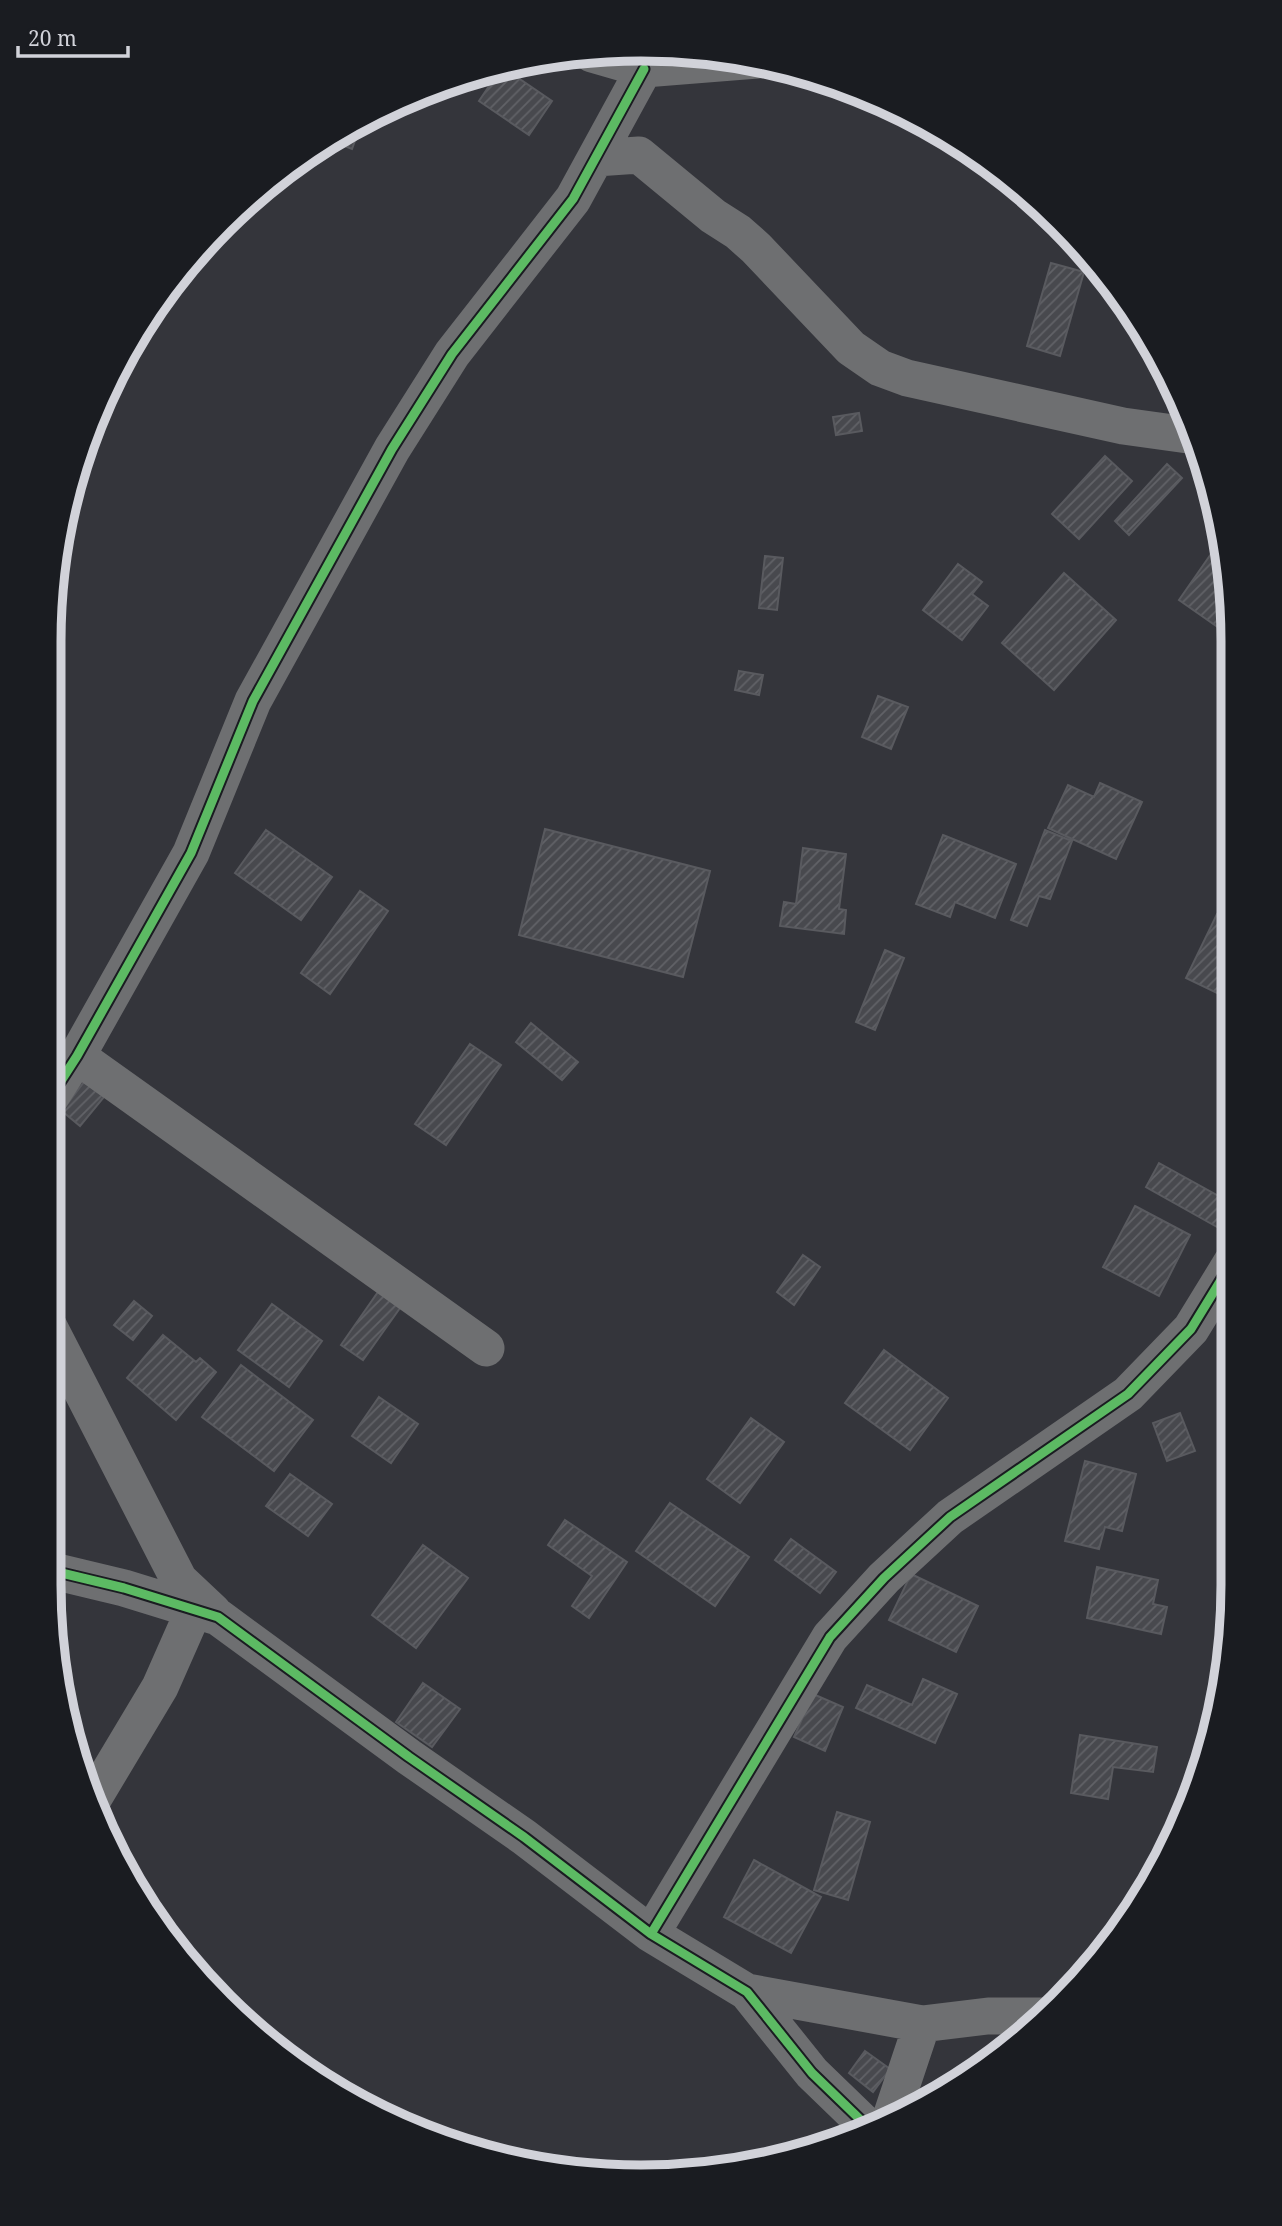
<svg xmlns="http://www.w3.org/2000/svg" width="1282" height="2226" font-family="'Noto Serif',serif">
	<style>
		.building { fill: url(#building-hatch); stroke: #595a5f; stroke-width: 2 }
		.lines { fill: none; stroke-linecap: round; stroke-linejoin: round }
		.minor { stroke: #6e6f71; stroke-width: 37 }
		.cycleway-casing { stroke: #1a1c21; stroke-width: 13 }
		.cycleway { stroke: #5cba63; stroke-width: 9 }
		.rim { fill: none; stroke: #d1d2d9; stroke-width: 9 }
	</style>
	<defs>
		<pattern id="building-hatch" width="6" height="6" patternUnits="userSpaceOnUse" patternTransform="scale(1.75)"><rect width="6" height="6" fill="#48494e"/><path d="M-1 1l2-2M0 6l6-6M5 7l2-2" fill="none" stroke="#616267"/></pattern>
	</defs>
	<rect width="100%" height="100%" fill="#34353b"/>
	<path class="building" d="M502 67 552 101 529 135 479 101Z
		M356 125 360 127 352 149 329 140Z
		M1051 263 1084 272 1060 356 1027 346Z
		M859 413 862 431 836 435 833 417Z
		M1105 456 1132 481 1079 539 1052 514Z
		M1167 464 1182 478 1129 535 1115 521Z
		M1220 541 1232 602V637L1179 600Z
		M765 556 783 558 777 610 759 608Z
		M958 564 982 582 972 594 988 606 962 640 923 610Z
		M1064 573 1116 620 1054 690 1002 643Z
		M739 671 763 675 759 695 735 690Z
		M878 696 908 707 891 749 862 737Z
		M1100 783 1142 802 1116 859 1048 828 1068 785 1094 797Z
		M545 829 710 871 683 977 519 935Z
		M266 830 332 877 301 920 235 873Z
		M1045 830 1072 841 1050 899 1039 896 1027 926 1011 920Z
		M943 835 1016 864 995 918 955 902 950 917 916 904Z
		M803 848 846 854 839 909 846 910 844 934 780 926 784 902 796 904Z
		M360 891 388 911 330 994 301 973Z
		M1217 914 1232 921V979L1227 977 1219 994 1186 978Z
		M885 950 904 958 875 1030 856 1022Z
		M531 1023 578 1062 562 1080 516 1042Z
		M470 1044 501 1065 446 1145 415 1124Z
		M84 1082 104 1097 80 1126 62 1111Z
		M1159 1163 1231 1203 1217 1227 1146 1187Z
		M1135 1206 1190 1235 1159 1296 1103 1267Z
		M803 1255 820 1267 794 1305 777 1292Z
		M378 1292 400 1308 363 1360 341 1345Z
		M134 1301 152 1316 133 1340 114 1325Z
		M272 1304 322 1341 289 1387 238 1350Z
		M163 1335 196 1362 200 1358 216 1372 176 1420 127 1378Z
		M884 1350 948 1398 910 1450 845 1403Z
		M241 1365 313 1420 274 1471 202 1417Z
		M379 1397 418 1424 391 1463 352 1436Z
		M1180 1413 1195 1451 1167 1461 1153 1423Z
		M751 1418 784 1442 740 1503 707 1479Z
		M1085 1461 1136 1474 1122 1531 1105 1527 1099 1549 1065 1541Z
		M290 1474 332 1504 308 1536 266 1506Z
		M670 1503 749 1557 715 1606 636 1551Z
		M565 1520 627 1562 589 1618 572 1606 592 1576 548 1545Z
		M791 1539 836 1572 820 1593 775 1560Z
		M423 1545 468 1578 416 1648 372 1615Z
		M1097 1567 1158 1580 1153 1604 1167 1607 1161 1634 1087 1618Z
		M911 1574 978 1606 956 1652 889 1620Z
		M923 1679 957 1694 935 1743 856 1708 867 1685 912 1705Z
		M423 1683 460 1709 432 1747 396 1722Z
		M813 1694 843 1707 825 1751 794 1737Z
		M1080 1735 1157 1747 1153 1772 1113 1767 1108 1799 1071 1793Z
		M837 1812 870 1822 848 1900 814 1890Z
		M754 1860 821 1897 791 1953 724 1917Z
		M865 2051 890 2069 873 2092 849 2073Z"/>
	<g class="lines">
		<path class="minor" d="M592 54 644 69 757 60
			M596 158 639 155 713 216 738 232 756 248 851 348 880 368 907 378 1123 426 1195 436
			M77 1056 486 1348
			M50 1098 77 1056 191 853 253 701 392 449 452 354 573 199 644 69
			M49 1327 179 1580 213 1612
			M49 1570 124 1588 218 1617 409 1757 524 1837 651 1934 747 1992 812 2073 871 2130
			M93 1799 160 1687 194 1610
			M651 1934 830 1637 884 1578 950 1517 1128 1394 1191 1329 1232 1262
			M747 1992 922 2024 988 2016H1043
			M891 2117 922 2024"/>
		<g class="cycleway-casing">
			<path id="cycleway" d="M50 1098 77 1056 191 853 253 701 392 449 452 354 573 199 644 69
				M49 1570 124 1588 218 1617 409 1757 524 1837 651 1934 747 1992 812 2073 871 2130
				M651 1934 830 1637 884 1578 950 1517 1128 1394 1191 1329 1232 1262"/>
		</g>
		<use href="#cycleway" class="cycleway"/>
	</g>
	<path d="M0 0H1282V2226H0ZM641 61H641A580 580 0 0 1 1221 641V1585A580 580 0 0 1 641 2165H641A580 580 0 0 1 61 1585V641A580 580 0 0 1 641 61Z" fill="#1a1c21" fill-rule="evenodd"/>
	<path class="rim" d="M641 61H641A580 580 0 0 1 1221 641V1585A580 580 0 0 1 641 2165H641A580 580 0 0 1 61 1585V641A580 580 0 0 1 641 61Z"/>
	<path d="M18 46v10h110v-10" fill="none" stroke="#d1d2d9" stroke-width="3.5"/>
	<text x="28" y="46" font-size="21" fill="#d1d2d9" stroke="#1a1c21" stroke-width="5" paint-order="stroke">20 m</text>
</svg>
